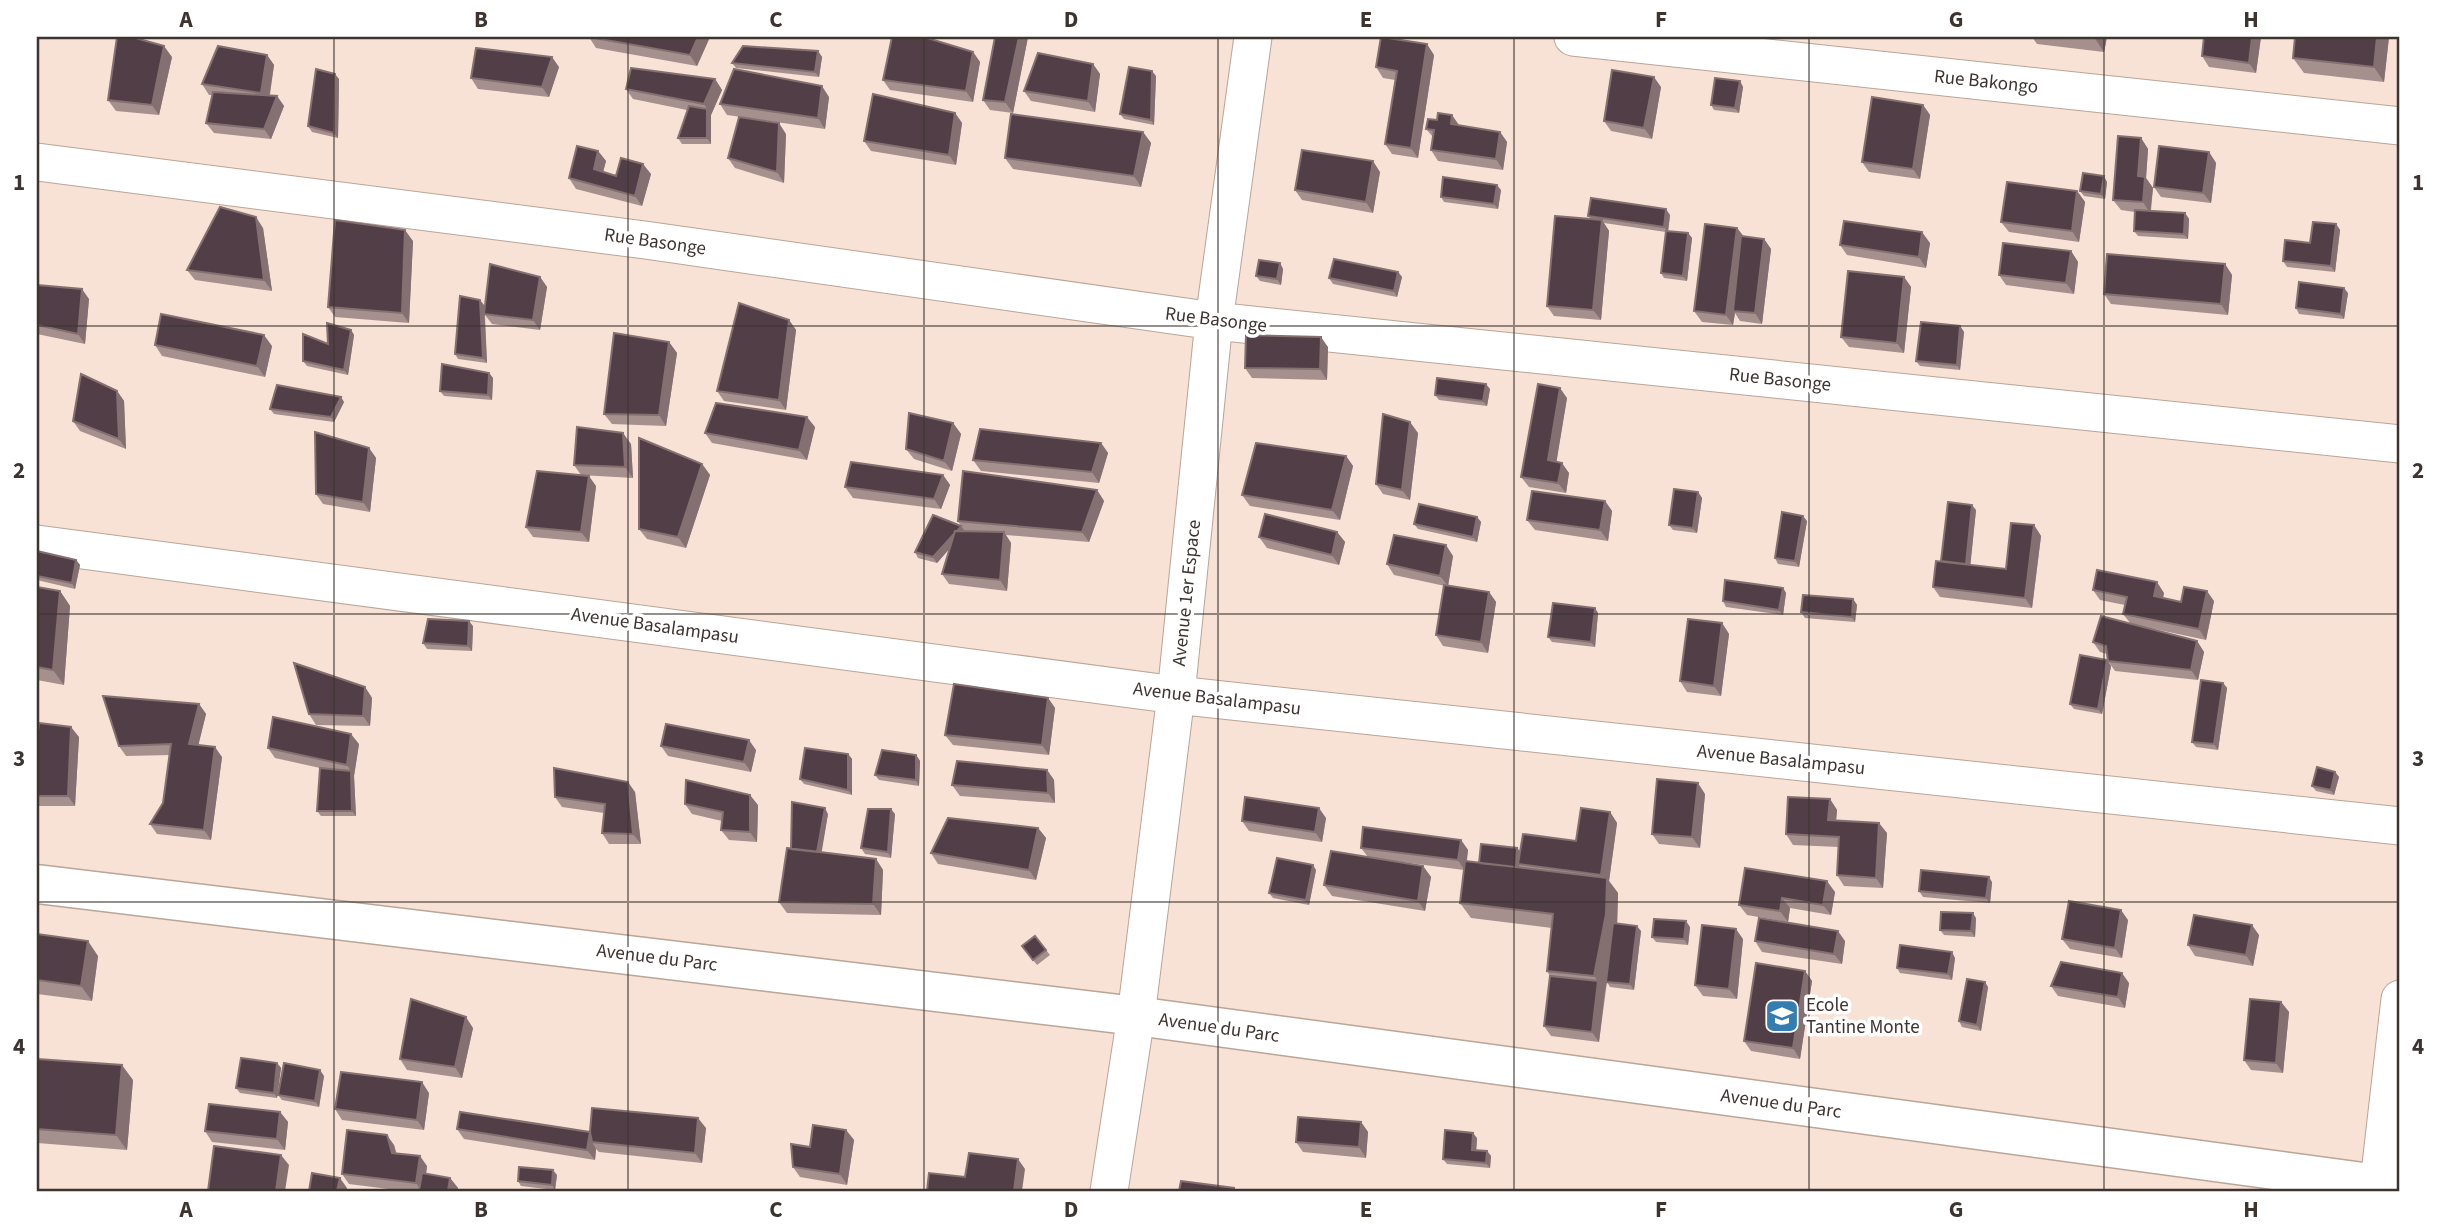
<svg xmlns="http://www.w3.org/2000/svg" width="2437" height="1228" font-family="'Source Sans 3',sans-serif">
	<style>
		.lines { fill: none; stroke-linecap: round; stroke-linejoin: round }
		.street-casing { stroke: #baa599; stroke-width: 39 }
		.secondary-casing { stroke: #baa599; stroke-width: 41 }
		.street { stroke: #fff; stroke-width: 37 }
		.secondary { stroke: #fff; stroke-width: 38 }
		.wall { fill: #a5908e }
		.shaded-wall { fill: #846f71 }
		.building { fill: #523e46; stroke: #846f71; stroke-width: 2 }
		.grid { fill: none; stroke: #3d3430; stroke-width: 2; stroke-opacity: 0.55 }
		.labels { text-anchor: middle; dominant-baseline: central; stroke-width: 7; stroke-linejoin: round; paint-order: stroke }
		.street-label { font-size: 19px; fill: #3d3430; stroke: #fff }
		.poi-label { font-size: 19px; fill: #3d3430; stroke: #fff; text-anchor: start }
		.neatline { fill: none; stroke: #3d3430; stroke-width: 2.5 }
		.grid-label { font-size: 23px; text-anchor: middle; font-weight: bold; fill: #3d3430 }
	</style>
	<rect width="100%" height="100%" fill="#f8e1d5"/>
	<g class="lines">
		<g class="street-casing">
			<path id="street" d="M1573 37 2400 126
				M37 162 645 240 1214 321 2400 444
				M37 544 1176 695 2400 826
				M1109 1191 1136 1016 1176 695 1214 321 1253 37
				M2378 1191 2400 999"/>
		</g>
		<g class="secondary-casing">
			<path id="secondary" d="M37 884 1136 1016 2400 1187"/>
		</g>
		<use href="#street" class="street"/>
		<use href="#secondary" class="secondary"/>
	</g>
	<path class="wall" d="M589 37H710L697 66 596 48Z
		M995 37H1028L1013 113 990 110 983 100Z
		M2032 37H2107L2104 52 2037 44Z
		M2261 37 2256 73 2209 67 2202 56Z
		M2295 37H2389L2384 82 2304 73 2293 58Z
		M818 51 822 57 819 77 736 68 732 63Z
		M973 52 980 62 973 102 890 90 883 80Z
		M267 55 274 65 270 95 277 96 284 106 271 139 214 133 206 123 213 95H209L202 84Z
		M1434 55 1418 158 1392 154 1385 144 1395 80 1383 78 1376 67Z
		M172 57 159 115 116 111 108 100Z
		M1093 64 1100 74 1095 112 1031 101 1024 91Z
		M559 67 549 97 478 89 471 78Z
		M1156 76 1154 125 1124 119 1120 114Z
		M339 79 338 138 312 132 308 126Z
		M715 79 722 90 711 115V144H682L678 138 687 110 633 99 626 89Z
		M1740 81 1743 87 1739 113 1714 110 1711 105Z
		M1661 87 1652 139 1611 131 1604 121Z
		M829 97 825 129 727 115 720 104Z
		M1923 105 1930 115 1920 179 1869 172 1862 162Z
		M955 113 962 123 956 165 871 151 864 141Z
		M1459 125 1500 132 1507 142 1503 170 1438 161 1431 150 1433 137 1426 129Z
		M1143 132 1151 143 1141 187 1013 169 1005 158Z
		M786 134 784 183 735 168 728 158Z
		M2141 138 2148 149 2146 178 2153 188 2151 211 2185 213 2189 219 2188 239 2138 236 2134 231 2135 212 2121 210 2113 200Z
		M598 151 606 161 603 172 616 176 651 174 642 206 576 189 569 178Z
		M2209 152 2216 163 2211 203 2161 197 2154 187Z
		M1380 172 1373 213 1302 200 1295 190Z
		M2107 182 2105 199 2084 196 2080 191Z
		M1501 190 1498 209 1444 202 1441 197Z
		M2077 191 2085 202 2079 242 2009 232 2001 222Z
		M1670 215 1668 231 1688 233 1692 238 1687 281 1664 278 1661 273 1666 232 1604 223 1609 231 1601 320 1554 316 1547 306 1591 219 1588 216Z
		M2336 224 2340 230 2335 272 2287 267 2283 261Z
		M263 228 272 291 195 280 187 270Z
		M1737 228 1743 236 1764 239 1771 249 1762 324 1740 321 1735 313 1733 325 1702 322 1694 311Z
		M413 241 409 323 335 317 328 307Z
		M1930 243 1926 268 1847 255 1840 245Z
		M2071 251 2078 262 2074 294 2006 285 1999 275Z
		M1280 263 1283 269 1281 285 1260 281 1256 276Z
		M2225 264 2232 275 2228 315 2111 304 2104 294Z
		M1398 272 1402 277 1397 297 1333 284 1329 278Z
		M540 277 547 287 540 330 492 324 485 315 487 363 458 359 455 354 484 305V312Z
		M1904 277 1911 287 1904 353 1849 347 1841 337Z
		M37 285 89 299 85 344 37 334Z
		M2348 293 2344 319 2299 314 2296 308Z
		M789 320 796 330 786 410 724 401 717 391Z
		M1960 326 1964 332 1960 370 1920 366 1916 361Z
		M351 330 354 335 348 375 307 366 303 361Z
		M669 342 677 353 666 426 612 424 604 414Z
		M155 345 272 346 265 377 162 356Z
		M1328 347 1327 380 1252 378 1245 368Z
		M489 373 493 378 492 400 444 396 440 391Z
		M1490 389 1487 406 1439 400 1435 395Z
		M117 391 124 401 126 449 80 431 73 421Z
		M1567 398 1556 462 1569 473 1566 493 1529 487 1521 477Z
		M344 402 334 422 274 414 270 409Z
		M953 423 961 434 952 471 914 459 906 449Z
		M815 427 807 460 712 443 705 433Z
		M1418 433 1410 500 1383 494 1376 484Z
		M1101 443 1108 453 1099 483 981 471 973 460Z
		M631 444 633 478 581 475 574 465Z
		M369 448 376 458 370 512 323 504 316 494Z
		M1346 456 1353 466 1340 520 1250 506 1242 495Z
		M702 464 710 475 686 548 647 539 639 529Z
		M943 475 950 485 941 509 853 498 845 487Z
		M596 486 589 542 533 537 526 527Z
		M1097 490 1104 501 1089 542 1006 535 1011 543 1007 591 949 584 942 574 950 548 937 563 918 558 915 552 961 526 958 521Z
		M1698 492 1702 498 1697 533 1673 530 1669 525Z
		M1605 501 1612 511 1608 541 1535 530 1527 520Z
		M1976 510 1970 565 2006 569 2034 525 2041 536 2032 608 1940 597 1933 587 1941 562Z
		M1477 517 1481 522 1477 542 1418 529 1414 524Z
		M1807 521 1799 567 1778 564 1775 558Z
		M1337 532 1345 542 1339 565 1267 548 1259 537Z
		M37 551 76 560 80 565 75 589 37 580Z
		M1453 556 1448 586 1489 592 1496 602 1488 653 1443 646 1436 635 1445 586 1394 575 1387 564Z
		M37 587 60 591 70 606 64 685 37 680Z
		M1783 588 1786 593 1783 615 1726 607 1723 601Z
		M2093 590 2164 593 2163 598 2181 602 2214 601 2206 640 2131 624 2197 641 2204 652 2198 680 2115 671 2108 661 2107 654 2100 652 2093 642 2131 624 2123 614 2125 605 2100 600Z
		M1853 599 1857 605 1855 622 1805 618 1801 612Z
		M1598 613 1595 647 1552 642 1548 637Z
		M1722 623 1729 634 1721 696 1687 692 1680 681Z
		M473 626 472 651 427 649 423 643Z
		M2107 660 2111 666 2102 714 2074 709 2070 704Z
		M2223 683 2227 688 2218 750 2196 747 2192 742Z
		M365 687 372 698 370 726 316 725 309 714Z
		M1048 698 1055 708 1049 755 953 745 945 735Z
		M199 704 206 714 198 745 222 757 211 840 157 834 150 824 163 803 170 755 126 756 119 746Z
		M79 737 75 806H38L37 805V740Z
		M359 744 354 776 356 816H321L317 811 320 768 275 758 268 748Z
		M661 746 756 750 751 772 668 756Z
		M848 754 852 759V795L804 784 800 779Z
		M916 755 920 761 919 786 879 780 875 775Z
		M1047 770 1054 780 1055 803 960 796 952 785Z
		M2335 772 2339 777 2334 795 2316 791 2312 786Z
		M635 792 641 844H609L602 833 604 813 562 807 555 797Z
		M1705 794 1700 848 1659 844 1652 834Z
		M1830 799 1837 810 1836 821 1887 833 1883 888 1844 886 1837 875 1839 847 1793 845 1786 834Z
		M685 804 758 805 757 842 729 840 721 830 722 821 692 814Z
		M1610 812 1617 823 1609 881 1618 893 1617 924 1641 931 1634 990 1610 987 1607 982 1599 1042 1551 1036 1544 1026 1550 976 1547 971 1552 928 1471 918 1460 903 1464 870 1386 860 1423 866 1431 877 1425 911 1332 896 1324 885 1368 857 1361 848 1461 840 1468 850 1467 861 1479 863 1517 848 1520 851 1576 841Z
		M828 814 821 852 876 859 883 870 881 915 787 913 779 902 791 849Z
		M895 814 891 858 865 854 861 848Z
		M1326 818 1322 842 1249 831 1242 821Z
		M1038 828 1046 838 1036 880 938 864 931 853Z
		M1745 868 1835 892 1831 915 1790 908 1788 922 1747 915 1739 905Z
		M1316 870 1309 905 1273 898 1269 893Z
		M1992 882 1990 903 1923 897 1919 891Z
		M1976 918 1975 937 1944 935 1940 930Z
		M2128 920 2122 958 2070 949 2062 939Z
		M1690 927 1688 945 1656 942 1652 937Z
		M37 934 98 956 92 1001 37 994Z
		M2259 935 2253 966 2195 956 2188 945Z
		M1035 936 1050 955 1037 965 1022 946Z
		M1743 939 1737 999 1703 996 1695 985Z
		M1755 941H1845L1842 964 1762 952Z
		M1955 958 1952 980 1900 973 1897 968Z
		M1805 971 1812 981 1800 1059 1751 1051 1744 1041Z
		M2129 983 2125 1008 2058 996 2051 986Z
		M1988 987 1981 1031 1962 1027 1959 1021Z
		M2281 1002 2289 1012 2283 1073 2251 1070 2244 1060Z
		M473 1028 462 1078 407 1070 400 1059Z
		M37 1059 133 1080 127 1150 37 1143Z
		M277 1063 281 1068 277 1098 240 1093 236 1088Z
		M324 1076 319 1107 282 1100 278 1095Z
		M429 1093 424 1130 342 1120 335 1109Z
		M280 1112 288 1122 285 1150 212 1142 205 1131Z
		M1361 1122 1368 1132 1366 1158 1303 1152 1296 1142Z
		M706 1128 702 1163 599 1152 596 1149 595 1160 464 1139 457 1129 590 1132Z
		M846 1130 854 1140 847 1185 800 1177 793 1167 810 1147Z
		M1477 1138 1476 1150 1487 1151 1491 1156 1490 1168 1447 1164 1443 1159Z
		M394 1145 396 1153 427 1166 426 1174 450 1178 458 1188 457 1191H404L349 1184 342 1174Z
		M557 1175 555 1190 521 1186 518 1181Z"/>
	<path class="shaded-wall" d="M698 37H710L697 66 690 55Z
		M1019 37H1028L1013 113 1005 102Z
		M2094 37H2107L2104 52Z
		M2252 37H2261L2256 73 2249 63Z
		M2377 37H2389L2384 82 2374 67Z
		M1427 44 1434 55 1418 158 1411 148Z
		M164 46 172 57 159 115 152 105Z
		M818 51 822 57 819 77 815 72Z
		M973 52 980 62 973 102 966 91Z
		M267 55 274 65 268 104 261 93Z
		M552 57 559 67 549 97 542 87Z
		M1093 64 1100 74 1095 112 1088 101Z
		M1152 71 1156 76 1154 125 1151 120Z
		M335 74 339 79 338 138 334 133Z
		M1654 77 1661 87 1652 139 1644 128Z
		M715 79 722 90 711 115 704 104Z
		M1740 81 1743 87 1739 113 1735 108Z
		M822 86 829 97 825 129 818 118Z
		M277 96 284 106 271 139 264 129Z
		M1923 105 1930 115 1920 179 1913 169Z
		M707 109 711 115V144L707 138Z
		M955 113 962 123 956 165 949 155Z
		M1452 115 1459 125 1451 124Z
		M779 123 786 134 784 183 777 172Z
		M1143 132 1151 143 1141 187 1134 176Z
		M1500 132 1507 142 1503 170 1496 159Z
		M2141 138 2148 149 2146 178 2153 188 2150 213 2143 202 2138 176Z
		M598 151 606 161 601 180 594 169Z
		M2209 152 2216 163 2211 203 2203 193Z
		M1373 161 1380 172 1373 213 1366 202Z
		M643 164 651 174 642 206 635 196Z
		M2104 176 2107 182 2105 199 2101 194Z
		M1497 185 1501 190 1498 209 1494 204Z
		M2077 191 2085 202 2079 242 2072 231Z
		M1666 209 1670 215 1668 232 1664 227Z
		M2185 213 2189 219 2188 239 2184 234Z
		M256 217 263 228 272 291 264 280Z
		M1602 220 1609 231 1601 320 1593 310Z
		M2336 224 2340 230 2335 272 2331 266Z
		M1737 228 1745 238 1733 311 1735 313 1733 325 1726 315Z
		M405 230 413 241 409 323 402 313Z
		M1922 232 1930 243 1926 268 1919 257Z
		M1688 233 1692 238 1687 281 1683 276Z
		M1764 239 1771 249 1762 324 1755 313Z
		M2071 251 2078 262 2074 294 2066 283Z
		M1280 263 1283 269 1281 285 1277 279Z
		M2225 264 2232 275 2228 315 2221 304Z
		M1398 272 1402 277 1397 297 1394 291Z
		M540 277 547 287 540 330 533 320Z
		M1904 277 1911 287 1904 353 1897 343Z
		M2344 288 2348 293 2344 319 2341 314Z
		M82 289 89 299 85 344 78 334Z
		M480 300 484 305 487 363 483 358Z
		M789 320 796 330 786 410 779 400Z
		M1960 326 1964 332 1960 370 1957 365Z
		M351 330 354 335 348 375 344 370Z
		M264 335 272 346 265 377 257 366Z
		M1321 337 1328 347 1327 380 1320 369Z
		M669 342 677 353 666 426 659 415Z
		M489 373 493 378 492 400 488 395Z
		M1486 384 1490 389 1487 406 1483 401Z
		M1560 388 1567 398 1555 471 1548 460Z
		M117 391 124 401 126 449 119 439Z
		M341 397 344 402 334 422 331 417Z
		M807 417 815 427 807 460 799 450Z
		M1410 422 1418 433 1410 500 1402 490Z
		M953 423 961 434 952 471 944 461Z
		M623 433 631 444 633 478 625 467Z
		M1101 443 1108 453 1099 483 1092 472Z
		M369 448 376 458 370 512 363 502Z
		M1346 456 1353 466 1340 520 1332 510Z
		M1562 463 1569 473 1566 493 1558 483Z
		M702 464 710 475 686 548 678 537Z
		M943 475 950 485 941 509 934 499Z
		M589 476 596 486 589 542 581 532Z
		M1097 490 1104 501 1089 542 1082 532Z
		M1698 492 1702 498 1697 533 1693 528Z
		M1605 501 1612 511 1608 541 1600 530Z
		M1972 505 1976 510 1970 569 1966 564Z
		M1803 516 1807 521 1799 567 1795 561Z
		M1477 517 1481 522 1477 542 1473 537Z
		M2034 525 2041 536 2032 608 2025 598Z
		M961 526 965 531 937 563 933 557Z
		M1004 532 1011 543 1007 591 1000 580Z
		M1337 532 1345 542 1339 565 1332 555Z
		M1446 545 1453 556 1448 586 1440 576Z
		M76 560 80 565 75 589 72 583Z
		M2157 582 2164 593 2161 606 2154 596Z
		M1783 588 1786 593 1783 615 1779 610Z
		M60 591 70 606 64 685 53 670Z
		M2207 591 2214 601 2206 640 2199 629Z
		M1489 592 1496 602 1488 653 1481 642Z
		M1853 599 1857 605 1855 622 1852 617Z
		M1595 608 1598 613 1595 647 1591 642Z
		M469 621 473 626 472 651 468 646Z
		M1722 623 1729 634 1721 696 1714 686Z
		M2197 641 2204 652 2198 680 2191 670Z
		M2107 660 2111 666 2102 714 2098 709Z
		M2223 683 2227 688 2218 750 2214 744Z
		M365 687 372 698 370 726 363 716Z
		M1048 698 1055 708 1049 755 1042 745Z
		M199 704 206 714 196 755 189 744Z
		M71 727 79 737 75 806 68 796Z
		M351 734 359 744 354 776 347 765Z
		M749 740 756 750 751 772 744 762Z
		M215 747 222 757 211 840 204 830Z
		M848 754 852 759V795L848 790Z
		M916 755 920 761 919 786 916 780Z
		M1047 770 1054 780 1055 803 1048 793Z
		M351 771 354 776 356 816 352 811Z
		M2335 772 2339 777 2334 795 2331 790Z
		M628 782 635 792 641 844 633 834Z
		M1698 783 1705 794 1700 848 1692 837Z
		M750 795 758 805 757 842 750 832Z
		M1830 799 1837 810 1835 831 1828 820Z
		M825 808 828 814 820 862 816 856Z
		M1319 808 1326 818 1322 842 1315 832Z
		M891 809 895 814 891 858 888 852Z
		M1610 812 1617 823 1609 881 1618 893 1617 929 1605 991 1599 1042 1592 1032 1598 981 1594 976 1607 883 1601 875Z
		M1879 823 1887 833 1883 888 1876 878Z
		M1038 828 1046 838 1036 880 1029 870Z
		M1461 840 1468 850 1465 871 1458 860Z
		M1517 848 1521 853 1518 864 1520 867 1519 882 1515 876Z
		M876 859 883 870 881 915 873 904Z
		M1313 865 1316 870 1309 905 1306 900Z
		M1423 866 1431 877 1425 911 1418 901Z
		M1989 877 1992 882 1990 903 1986 898Z
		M1827 881 1835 892 1831 915 1823 905Z
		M1782 898 1790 908 1788 922 1780 911Z
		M2121 910 2128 920 2122 958 2115 948Z
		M1973 913 1976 918 1975 937 1971 931Z
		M1686 921 1690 927 1688 945 1684 939Z
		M2252 925 2259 935 2253 966 2246 955Z
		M1637 926 1641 931 1634 990 1630 984Z
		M1736 929 1743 939 1737 999 1729 989Z
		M1838 931 1845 941 1842 964 1834 954Z
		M88 941 98 956 92 1001 81 986Z
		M1952 952 1955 958 1952 980 1948 974Z
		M1805 971 1812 981 1800 1059 1793 1048Z
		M2122 973 2129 983 2125 1008 2118 997Z
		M1985 982 1988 987 1981 1031 1977 1025Z
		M2281 1002 2289 1012 2283 1073 2276 1063Z
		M466 1017 473 1028 462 1078 455 1067Z
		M277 1063 281 1068 277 1098 274 1093Z
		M122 1065 133 1080 127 1150 116 1135Z
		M320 1070 324 1076 319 1107 315 1101Z
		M422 1082 429 1093 424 1130 417 1120Z
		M280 1112 288 1122 285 1150 277 1139Z
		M698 1118 706 1128 702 1163 695 1153Z
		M1361 1122 1368 1132 1366 1158 1359 1147Z
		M846 1130 854 1140 847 1185 840 1174Z
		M590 1132 592 1142 596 1149 595 1160 587 1150Z
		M1473 1133 1477 1138 1476 1155 1472 1150Z
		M387 1135 394 1145 399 1163 392 1153Z
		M1487 1151 1491 1156 1490 1168 1486 1163Z
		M281 1155 289 1165 285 1191H276Z
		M420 1156 427 1166 424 1191H422L416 1183Z
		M1018 1159 1025 1169 1022 1191H1014Z
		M553 1170 557 1175 555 1190 552 1185Z
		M340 1178 347 1188 346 1191H337Z
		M450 1178 458 1188 457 1191H448Z"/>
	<path class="building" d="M117 37H132L164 46 152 105 108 100Z
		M589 37H698L690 55Z
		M892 37H924L973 52 966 91 883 80Z
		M995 37H1019L1005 102 983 100Z
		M1381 37 1427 44 1411 148 1385 144 1397 71 1376 67Z
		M2204 37H2252L2249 63 2202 56Z
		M2295 37H2377L2374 67 2293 58Z
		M218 46 267 55 261 93 202 84Z
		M743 46 818 51 815 72 732 63Z
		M476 48 552 57 542 87 471 78Z
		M1038 53 1093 64 1088 101 1024 91Z
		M1129 67 1152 71 1151 120 1120 114Z
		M631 68 715 79 704 104 626 89Z
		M316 69 335 74 334 133 308 126Z
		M734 69 822 86 818 118 720 104Z
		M1612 70 1654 77 1644 128 1604 121Z
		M1715 78 1740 81 1735 108 1711 105Z
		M213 92 277 96 264 129 206 123Z
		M873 94 955 113 949 155 864 141Z
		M1872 97 1923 105 1913 169 1862 162Z
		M689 106 707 109V138H678Z
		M1438 113 1452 115 1451 124 1500 132 1496 159 1431 150 1434 130 1426 129 1428 119 1437 120Z
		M1011 114 1143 132 1134 176 1005 158Z
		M739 117 779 123 777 172 728 158Z
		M2118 136 2141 138 2138 176 2145 177 2143 202 2113 200Z
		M577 146 598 151 594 169 616 176 621 158 643 164 635 196 569 178Z
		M2159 146 2209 152 2203 193 2154 187Z
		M1302 150 1373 161 1366 202 1295 190Z
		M2083 173 2104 176 2101 194 2080 191Z
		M1443 177 1497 185 1494 204 1441 197Z
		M2007 182 2077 191 2072 231 2001 222Z
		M1591 198 1666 209 1664 227 1588 216Z
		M220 207 256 217 264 280 187 270Z
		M2135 210 2185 213 2184 234 2134 231Z
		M1555 216 1602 220 1593 310 1547 306Z
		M335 220 405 230 402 313 328 307Z
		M1844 221 1922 232 1919 257 1840 245Z
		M2313 222 2336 224 2331 266 2283 261 2285 240 2310 243Z
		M1705 224 1737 228 1726 315 1694 311Z
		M1666 231 1688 233 1683 276 1661 273Z
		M1741 236 1764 239 1755 313 1733 311Z
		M2003 243 2071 251 2066 283 1999 275Z
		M2107 254 2225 264 2221 304 2104 294Z
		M1334 259 1398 272 1394 291 1329 278Z
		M1259 260 1280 263 1277 279 1256 276Z
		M490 264 540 277 533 320 484 314Z
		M1848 271 1904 277 1897 343 1841 337Z
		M2299 282 2344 288 2341 314 2296 308Z
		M37 285 82 289 78 334 37 325Z
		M460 296 480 300 483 358 455 354Z
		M739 303 789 320 779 400 717 391Z
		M161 314 264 335 257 366 155 345Z
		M1921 322 1960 326 1957 365 1916 361Z
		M327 323 351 330 344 370 303 361V334L328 344Z
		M614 333 669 342 659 415 604 414Z
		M1246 335 1321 337 1320 369 1245 368Z
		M442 364 489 373 488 395 440 391Z
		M81 374 117 391 119 439 73 421Z
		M1437 378 1486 384 1483 401 1435 395Z
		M1538 384 1560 388 1548 460 1562 463 1558 483 1521 477Z
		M277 385 341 397 331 417 270 409Z
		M716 403 807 417 799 450 705 433Z
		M909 413 953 423 944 461 906 449Z
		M1383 414 1410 422 1402 490 1376 484Z
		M577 427 623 433 625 467 574 465Z
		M980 429 1101 443 1092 472 973 460Z
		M315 432 369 448 363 502 316 494Z
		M639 438 702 464 678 537 639 529Z
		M1256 443 1346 456 1332 510 1242 495Z
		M851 462 943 475 934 499 845 487Z
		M537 471 589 476 581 532 526 527Z
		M963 471 1097 490 1082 532 958 521Z
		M1674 489 1698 492 1693 528 1669 525Z
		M1532 491 1605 501 1600 530 1527 520Z
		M1948 502 1972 505 1966 564 1941 561Z
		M1419 504 1477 517 1473 537 1414 524Z
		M1782 512 1803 516 1795 561 1775 558Z
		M1265 514 1337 532 1332 555 1259 537Z
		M933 515 961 526 957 531H955L954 534 933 557 915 552Z
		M2011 523 2034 525 2025 598 1933 587 1936 561 2006 569Z
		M955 531 1004 532 1000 580 942 574Z
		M1394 535 1446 545 1440 576 1387 564Z
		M37 551 76 560 72 583 37 576Z
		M2097 570 2157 582 2154 596 2181 602 2184 587 2207 591 2199 629 2123 614 2127 597 2093 590Z
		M1725 580 1783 588 1779 610 1723 601Z
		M1444 585 1489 592 1481 642 1436 635Z
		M37 587 60 591 53 670 37 667Z
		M1803 595 1853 599 1852 617 1801 612Z
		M1553 603 1595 608 1591 642 1548 637Z
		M2101 616 2197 641 2191 670 2108 661 2106 646 2093 642Z
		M428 619 469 621 468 646 423 643Z
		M1688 619 1722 623 1714 686 1680 681Z
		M2080 655 2107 660 2098 709 2070 704Z
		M294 663 365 687 363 716 309 714Z
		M2201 680 2223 683 2214 744 2192 742Z
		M954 684 1048 698 1042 745 945 735Z
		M103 696 199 704 189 744 215 747 204 830 150 824 163 803 171 744 119 746Z
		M273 717 351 734 347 765 268 748Z
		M39 723 71 727 68 796H37V740Z
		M666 724 749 740 744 762 661 746Z
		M805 748 848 754V790L800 779Z
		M882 750 916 755V780L875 775Z
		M957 761 1047 770 1048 793 952 785Z
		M2317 767 2335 772 2331 790 2312 786Z
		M320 768 351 771 352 811H317Z
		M554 768 628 782 633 834 602 833 605 804 555 797Z
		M1657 779 1698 783 1692 837 1652 834Z
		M686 780 750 795V832L721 830 723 812 685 804Z
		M1245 797 1319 808 1315 832 1242 821Z
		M1788 797 1830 799 1828 820 1879 823 1876 878 1837 875 1839 837 1786 834Z
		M792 802 825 808 817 852 791 849Z
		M1581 808 1610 812 1601 875 1518 864 1523 834 1576 841Z
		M868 809H891L888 852 861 848Z
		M948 818 1038 828 1029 870 931 853Z
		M1363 827 1461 840 1458 860 1361 848Z
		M1481 844 1517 848 1516 867 1479 863Z
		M787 848 876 859 873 904 779 902Z
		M1331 851 1423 866 1418 901 1324 885Z
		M1277 858 1313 865 1306 900 1269 893Z
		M1465 861 1607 878 1606 914 1594 976 1547 971 1553 914 1460 903Z
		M1745 868 1827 881 1823 905 1782 898 1780 911 1739 905Z
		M1921 870 1989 877 1986 898 1919 891Z
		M2069 901 2121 910 2115 948 2062 939Z
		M1941 912 1973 913 1971 931 1940 930Z
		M2194 915 2252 925 2246 955 2188 945Z
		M1759 918 1838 931 1834 954 1755 941Z
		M1654 919 1686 921 1684 939 1652 937Z
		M1613 923 1637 926 1630 984 1606 982Z
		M1702 925 1736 929 1729 989 1695 985Z
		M37 934 88 941 81 986 37 980Z
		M1035 936 1046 950 1033 960 1022 946Z
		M1900 945 1952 952 1948 974 1897 968Z
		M2061 962 2122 973 2118 997 2051 986Z
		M1756 963 1805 971 1793 1048 1744 1041Z
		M1550 976 1598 981 1592 1032 1544 1026Z
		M1967 979 1985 982 1977 1025 1959 1021Z
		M411 999 466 1017 455 1067 400 1059Z
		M2250 999 2281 1002 2276 1063 2244 1060Z
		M241 1058 277 1063 274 1093 236 1088Z
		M37 1059 122 1065 116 1135 37 1129Z
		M284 1063 320 1070 315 1101 278 1095Z
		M341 1072 422 1082 417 1120 335 1109Z
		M209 1104 280 1112 277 1139 205 1131Z
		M592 1108 698 1118 695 1153 592 1142 590 1132 587 1150 457 1129 460 1112 590 1132Z
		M1298 1117 1361 1122 1359 1147 1296 1142Z
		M813 1125 846 1130 840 1174 793 1167 791 1144 810 1147Z
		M347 1130 387 1135 392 1153 420 1156 416 1183 342 1174Z
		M1445 1130 1473 1133 1472 1150 1487 1151 1486 1163 1443 1159Z
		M214 1146 281 1155 276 1191H208Z
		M969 1153 1018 1159 1014 1191H927L929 1173 965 1177Z
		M519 1167 553 1170 552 1185 518 1181Z
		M312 1173 340 1178 337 1191H309Z
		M422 1173 450 1178 448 1191H419Z
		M1181 1181 1234 1188V1191H1179Z"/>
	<path class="grid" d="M334 37V1191M628 37V1191M924 37V1191M1218 37V1191M1514 37V1191M1809 37V1191M2104 37V1191M37 326H2400M37 614H2400M37 902H2400"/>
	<defs>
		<g id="school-square" transform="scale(1.75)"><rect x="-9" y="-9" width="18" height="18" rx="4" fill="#347db1" stroke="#fff"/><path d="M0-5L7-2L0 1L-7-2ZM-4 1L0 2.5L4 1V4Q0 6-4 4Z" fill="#fff"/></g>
	</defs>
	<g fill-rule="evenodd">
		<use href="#school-square" x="1782" y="1016"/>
	</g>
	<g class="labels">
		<g class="street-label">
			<text transform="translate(1986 82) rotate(6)">Rue Bakongo</text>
			<text transform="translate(655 242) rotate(8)">Rue Basonge</text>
			<text transform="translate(1216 320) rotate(7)">Rue Basonge</text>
			<text transform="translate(1780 380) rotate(6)">Rue Basonge</text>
			<text transform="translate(1187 593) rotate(-84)">Avenue 1er Espace</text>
			<text transform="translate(655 626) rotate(8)">Avenue Basalampasu</text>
			<text transform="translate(1217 699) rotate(7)">Avenue Basalampasu</text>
			<text transform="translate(1781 760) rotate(6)">Avenue Basalampasu</text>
			<text transform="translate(657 958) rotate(7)">Avenue du Parc</text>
			<text transform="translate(1219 1028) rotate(8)">Avenue du Parc</text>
			<text transform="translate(1781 1104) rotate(8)">Avenue du Parc</text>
		</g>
		<g class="poi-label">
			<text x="1806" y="1005">Ecole<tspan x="1806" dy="22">Tantine Monte</tspan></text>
		</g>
	</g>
	<rect width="2437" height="1228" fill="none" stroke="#ffffff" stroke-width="77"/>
	<rect x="38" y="38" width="2360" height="1152" class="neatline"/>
	<g class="grid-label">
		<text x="186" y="27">A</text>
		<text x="481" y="27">B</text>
		<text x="776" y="27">C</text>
		<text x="1071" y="27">D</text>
		<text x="1366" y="27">E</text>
		<text x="1661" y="27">F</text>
		<text x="1956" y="27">G</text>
		<text x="2251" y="27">H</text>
		<text x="19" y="190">1</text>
		<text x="2418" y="190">1</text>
		<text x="19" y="478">2</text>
		<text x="2418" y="478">2</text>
		<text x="19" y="766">3</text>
		<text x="2418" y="766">3</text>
		<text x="19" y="1054">4</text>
		<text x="2418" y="1054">4</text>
		<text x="186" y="1217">A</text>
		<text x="481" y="1217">B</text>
		<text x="776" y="1217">C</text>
		<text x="1071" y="1217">D</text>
		<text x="1366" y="1217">E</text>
		<text x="1661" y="1217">F</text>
		<text x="1956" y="1217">G</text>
		<text x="2251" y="1217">H</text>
	</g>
</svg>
